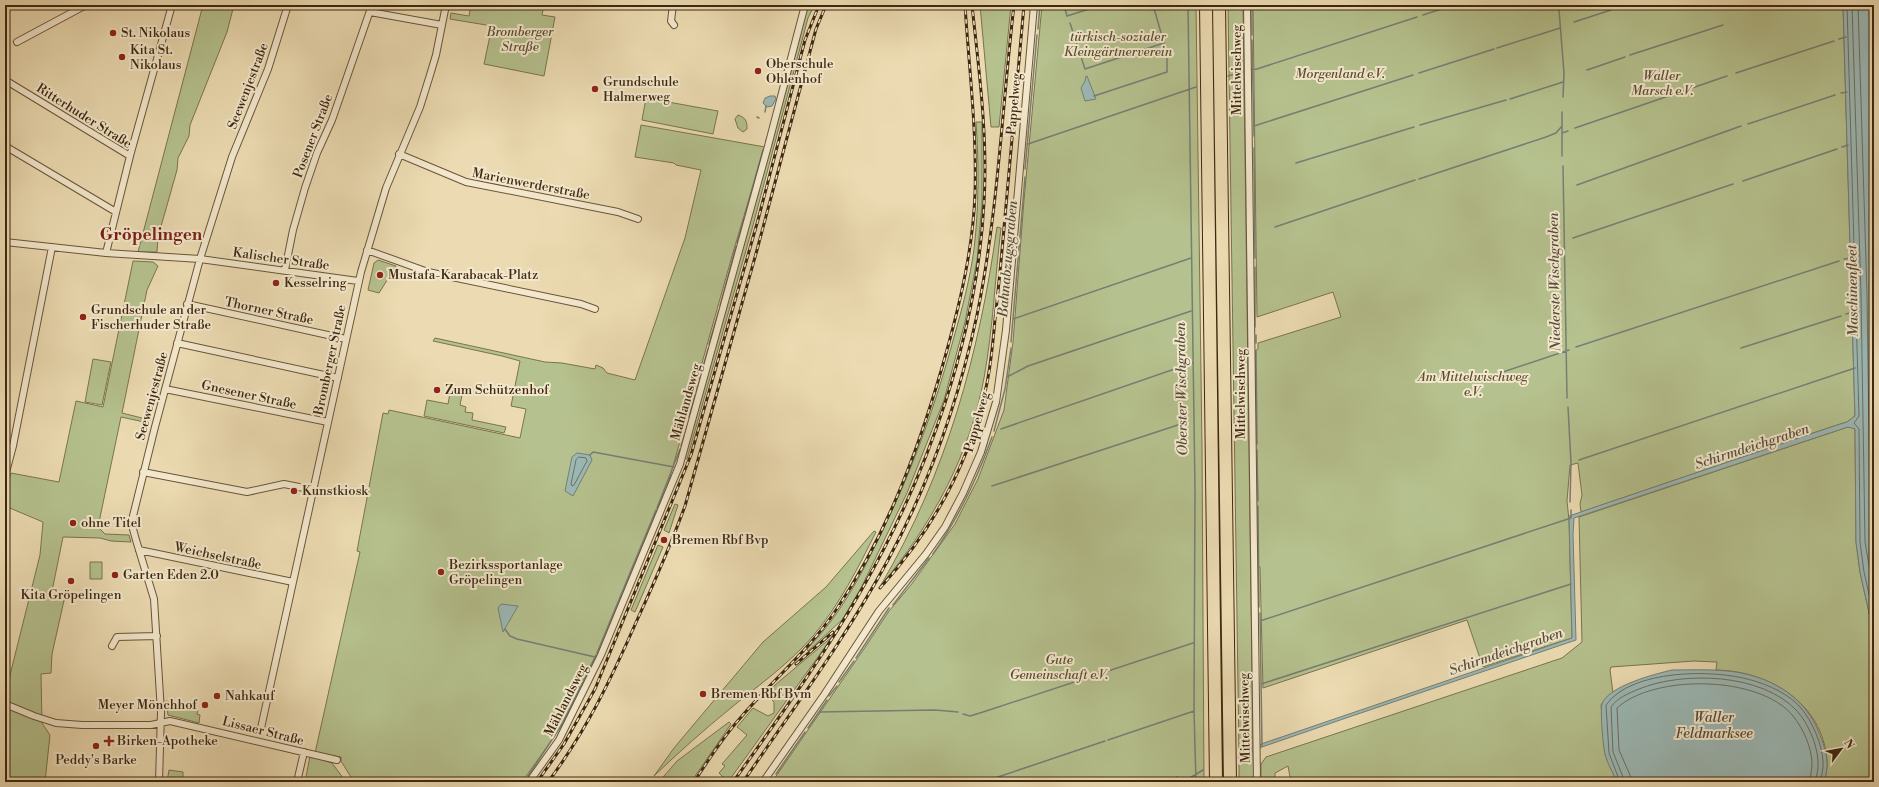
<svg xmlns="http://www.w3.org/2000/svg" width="1879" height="787" font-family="'Libre Bodoni',serif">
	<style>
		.green { fill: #b5c18e; stroke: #7a744f }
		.water { fill: #9cb9b6; stroke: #767f74 }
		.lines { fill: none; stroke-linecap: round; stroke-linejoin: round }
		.shore { stroke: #6d7063; stroke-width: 1 }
		.stream { stroke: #767f74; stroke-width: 1.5 }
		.minor-casing { stroke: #6a5538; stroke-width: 8 }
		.motorway-casing { stroke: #3e2810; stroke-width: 14 }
		.minor { stroke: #f3e8cd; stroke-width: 6 }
		.motorway { stroke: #ecdbb2; stroke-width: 12 }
		.rail-casing { stroke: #3e2810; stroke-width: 3 }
		.rail { stroke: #f3e8cd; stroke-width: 1.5; stroke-dasharray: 4.5; stroke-linecap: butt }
		.poi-dot { fill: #8f2418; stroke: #f3e8cd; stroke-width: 1.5 }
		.labels { text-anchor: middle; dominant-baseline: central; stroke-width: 4; stroke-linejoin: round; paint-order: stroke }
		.park-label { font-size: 13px; font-style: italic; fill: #5c4e30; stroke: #f3e8cd }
		.poi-label { font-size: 13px; fill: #3e2810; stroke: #f3e8cd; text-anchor: start }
		.street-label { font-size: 13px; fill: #3e2810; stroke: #f3e8cd }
		.water-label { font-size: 14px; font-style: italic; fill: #564c3a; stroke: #f3e8cd }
		.district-label { font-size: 17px; font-weight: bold; fill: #7a1f14; stroke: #f3e8cd }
	</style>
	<rect width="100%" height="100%" fill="#ecdbb2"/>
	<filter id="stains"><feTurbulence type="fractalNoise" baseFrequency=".005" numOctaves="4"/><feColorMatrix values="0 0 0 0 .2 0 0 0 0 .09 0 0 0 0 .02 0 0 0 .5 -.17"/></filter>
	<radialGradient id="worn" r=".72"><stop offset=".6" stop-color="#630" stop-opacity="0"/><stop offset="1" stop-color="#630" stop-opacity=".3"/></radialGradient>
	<path class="green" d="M203 5H234L227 32 190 125 189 136 178 158 177 170 158 237 157 252H138Z
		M471 5H544L542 15 555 17 544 76 484 64 492 26 450 19 451 13 469 16Z
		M980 5H1011L999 127H991Z
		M1042 5H1196L1202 448 1204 782H772L864 649 889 611 911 585 955 524 978 479 1004 410 1013 342 1024 200Z
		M1228 5H1243L1253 748 1239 754Z
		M1253 5H1843L1855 416 1847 422 1834 426 1581 512 1580 504 1582 495 1578 463 1570 465 1567 501 1569 520 1572 638 1483 667 1467 620 1263 688 1260 567 1256 566 1255 351 1258 349V343L1341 317 1333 292 1257 317Z
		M806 7 812 10 808 18 752 229 687 459 683 458 777 123Z
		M646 98 718 111 713 134 642 120Z
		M738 115C746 118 747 121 747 129L743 132 738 128 735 119Z
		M976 122H982V204L977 260 965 322 944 400 907 493 861 588 842 620 808 651 807 649C838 618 860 578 879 538 911 474 935 407 954 337 962 309 970 279 974 249 979 206 979 165 976 122Z
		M641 125 765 147 734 249 668 484 599 651 574 704 554 737 522 782H354L341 761V757L315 753 360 552 357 551 383 413 388 414 389 410 520 438 526 409 511 406 520 361 502 356 433 341 435 338 545 362 562 363 595 369 596 365 603 368 607 373 635 380 685 238 701 170 676 165 674 163 635 157Z
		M997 227 1001 228C995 278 993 329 984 378 970 455 931 526 881 585 947 472 979 355 997 227Z
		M378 260 396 266 379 293 368 290 374 263Z
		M133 261 153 262 158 266 147 290 122 413 150 420 149 423 121 417 98 527 105 534 129 535 131 542 111 541 100 538 63 537 51 596H65L52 654 51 673 41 674 42 723 50 735 45 782H5V695L40 555 43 522 5 506V491L11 473 59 482 76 401 103 407Z
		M93 359 111 362 102 405 85 402Z
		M450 393 462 395 460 405 466 407 465 412 473 413 472 420 506 427 504 433 424 416 427 400 448 404Z
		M1848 427 1855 428 1856 542 1860 572 1874 635V782H1825C1825 775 1828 768 1827 761 1823 703 1769 671 1716 670L1717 662 1694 661 1611 667 1610 670 1613 693 1607 697 1601 705 1602 716 1605 754 1617 782H1291L1288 766 1275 773V782H1261V764L1266 757 1562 658 1582 642 1579 517Z
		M675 504 678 505 669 533 664 530Z
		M874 531 876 532C858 568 840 604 813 636 790 663 759 685 732 707 705 729 679 752 654 776L674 748 763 642 826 587Z
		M658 545 663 547 635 612 631 610Z
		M90 562H102V579H90Z
		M833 636 728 782H719L723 777 719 773 725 766 722 764 747 735 737 727 753 708 768 716 774 713V702L769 697 763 698 775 685Z
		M166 701 196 708 198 710 197 714 200 715 199 723 168 715Z
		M729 722 731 724 691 782H659L677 761Z
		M1253 751 1254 782H1239V757Z
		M310 756 332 763 346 782H305Z
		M169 770 183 772V782H167Z"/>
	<path class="water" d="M1843 5H1873L1874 635 1860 572 1856 542 1855 429 1848 427 1574 518 1573 534 1576 640 1349 717 1259 748 1239 757V754L1264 743 1572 638 1569 516 1834 426 1847 422 1855 416Z
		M1086 76H1087L1096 99 1085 101 1081 88 1085 81Z
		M770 96H775L776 99 772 106 767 107 763 103 765 98Z
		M577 453 590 455 592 460 573 496 565 491 572 457Z
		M501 604 518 606 503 632 498 608Z
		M1672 670C1690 670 1709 669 1727 671 1763 674 1800 692 1816 726 1821 737 1826 749 1827 761 1828 768 1825 775 1825 782H1617C1613 773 1607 763 1605 754 1603 747 1600 710 1602 704 1608 686 1655 674 1672 670Z"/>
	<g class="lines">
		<path class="shore" d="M1847 5 1859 416 1854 423 1859 429 1860 542 1864 572 1874 616
			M1852 5 1861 294 1865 542 1874 594
			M1858 5 1867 294 1870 509 1871 541 1874 566
			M579 457 586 458 587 461 574 485 572 486 571 484 576 460Z
			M1620 782 1609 753 1606 705C1631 669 1714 669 1751 680 1769 685 1789 694 1801 708 1812 721 1822 744 1823 761 1824 768 1821 775 1821 782
			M1625 782 1613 752 1611 707C1617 698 1629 693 1639 689 1683 671 1762 673 1797 711 1808 723 1817 744 1818 761 1819 768 1816 775 1816 782
			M1631 782 1630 775 1619 750 1617 708C1654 674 1760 675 1793 716 1803 728 1812 748 1812 764 1812 770 1810 776 1810 782"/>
		<path class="stream" d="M1064 5 1067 16 1102 5
			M1188 5 1195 490 1194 711 1196 782
			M1252 5V35
			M1613 9 1625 5
			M1559 10 1564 73 1563 97
			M1423 15 1454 5
			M1574 22 1611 10
			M1070 23 1085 69 1164 43 1153 5
			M1038 29 1040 5
			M1839 39 1846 37
			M1252 40 1254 136
			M1497 48 1560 28
			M1630 55 1723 25
			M1250 70 1257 69 1417 17
			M1587 70 1625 57
			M1419 73 1494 49
			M1736 73 1834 41
			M1228 76 1245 71
			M1841 93 1847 92
			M1094 96 1167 72V49
			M1510 99 1563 82
			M765 112 766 106
			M1562 112V156
			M757 117 759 118
			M1748 124 1835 95
			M1420 125 1506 100
			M1254 126 1413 75
			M1575 128 1727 76
			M1562 133 1568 131
			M766 141 768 135
			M1028 144 1196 87
			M1842 147 1848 145
			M1254 148 1255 258
			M1296 163 1414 127
			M1563 166 1567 398
			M1025 169 1037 35
			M1419 179 1546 137 1556 133 1562 126
			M1743 181 1837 149
			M1577 185 1741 126
			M745 214 763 150
			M1275 227 1415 180
			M1573 238 1733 184
			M737 243 744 217
			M1844 259 1852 258
			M1255 267V327
			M720 306 736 246
			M1846 314 1854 312
			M1013 319 1191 258
			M1256 335V343
			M1011 342 1025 177
			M709 344 719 310
			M1576 347 1839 261
			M1741 348 1841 316
			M1256 351 1257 444
			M1007 377 1028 366 1191 311
			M1485 378 1569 350
			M696 392 708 349
			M1568 407 1571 463 1570 502
			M689 417 695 395
			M1001 429 1192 363
			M994 431 1005 389 1011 348
			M681 446 688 424
			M1257 450 1258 501
			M590 455 593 452 674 467
			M1579 460 1855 368
			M992 486 1187 422
			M1258 506 1259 607
			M657 508 680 449
			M933 554C959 517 977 479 992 437
			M893 605 929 558
			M1260 613 1262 746
			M1260 621 1571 518V510
			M505 629 510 636 517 639 595 657
			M597 653 656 510
			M856 658 889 608
			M839 682 854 661
			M1261 684 1571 584
			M829 696 837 686
			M819 712 935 710 958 712
			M963 714 970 716 980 713 1193 643
			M808 728 827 700
			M1108 740 1194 711
			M776 774 805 732
			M528 776 561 726 596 655
			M770 782 773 778
			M983 782 1105 741
			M1164 782 1177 777 1181 782
			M1183 782 1203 770"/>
		<g class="minor-casing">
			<path id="minor" d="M673 5 671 21 674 25
				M1247 5 1257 782
				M370 12 442 25
				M17 42 86 5
				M5 80 130 156
				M5 146 116 212
				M399 154 466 182 618 212 638 219
				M5 242 106 253 200 259 358 281
				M367 250 428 272 581 304 595 309
				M106 253 130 156 172 5
				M285 270 293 230 305 188 317 153 332 120 372 5
				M187 304 346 339
				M177 343 338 378
				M165 389 328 422
				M143 472 247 492 284 484 314 490
				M5 476 13 446 52 247
				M139 550 293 582
				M112 646 117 637 157 636
				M5 704 34 716 56 723 82 725H151L170 721 337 760
				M261 728 361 272 386 188 420 107 430 75 436 55 446 5
				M159 782 161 712 154 599 136 540 133 529V516L155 427 200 259 232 157 268 69 288 5
				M297 782 304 752
				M529 782 559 740 601 655 680 464 768 146 805 5
				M763 782 824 695 879 611 926 554 945 527 963 493 981 452 996 402 1006 330 1034 5"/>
		</g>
		<g class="motorway-casing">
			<path id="motorway" d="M1206 5 1216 782
				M1219 5 1230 782"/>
		</g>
		<use href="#minor" class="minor"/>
		<use href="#motorway" class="motorway"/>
		<g class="rail-casing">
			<path id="rail" d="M880 588C931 532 968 466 985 392 991 368 993 343 995 319 999 285 1002 251 1005 217 1011 146 1018 76 1024 5
				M796 664 833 632
				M537 782 564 744 595 689 691 455 758 220 805 40 819 5
				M548 782C587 730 612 677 638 618 655 581 671 544 685 506L757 250 816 29 826 5
				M694 782C709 759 724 736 742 716 773 680 810 649 836 610 889 532 922 440 947 350 961 299 973 247 975 194 977 131 969 68 965 5
				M733 782C778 719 824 656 862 589 928 474 977 336 984 203 988 137 979 71 972 5
				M743 782C793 709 846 638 888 560 929 484 959 399 977 315 998 213 1002 108 1014 5"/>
		</g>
		<use href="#rail" class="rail"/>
	</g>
	<g class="poi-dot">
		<circle cx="113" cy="33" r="4"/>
		<circle cx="122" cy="57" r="4"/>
		<circle cx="758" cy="71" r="4"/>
		<circle cx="595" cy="89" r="4"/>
		<circle cx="380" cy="275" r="4"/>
		<circle cx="276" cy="283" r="4"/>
		<circle cx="83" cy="317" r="4"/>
		<circle cx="437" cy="390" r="4"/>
		<circle cx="294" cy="491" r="4"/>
		<circle cx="73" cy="523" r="4"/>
		<circle cx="664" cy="540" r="4"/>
		<circle cx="441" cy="572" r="4"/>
		<circle cx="115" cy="575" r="4"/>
		<circle cx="71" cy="581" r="4"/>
		<circle cx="703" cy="694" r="4"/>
		<circle cx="217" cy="696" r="4"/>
		<circle cx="205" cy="705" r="4"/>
		<path d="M107 735h4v4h4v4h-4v4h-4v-4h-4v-4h4z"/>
		<circle cx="96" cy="746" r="4"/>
	</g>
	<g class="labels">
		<g class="park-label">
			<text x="520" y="32">Bromberger<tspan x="520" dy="15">Straße</tspan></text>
			<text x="1118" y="37">türkisch-sozialer<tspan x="1118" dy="15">Kleingärtnerverein</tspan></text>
			<text x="1340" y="74">Morgenland e.V.</text>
			<text x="1662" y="76">Waller<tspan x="1662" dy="15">Marsch e.V.</tspan></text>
			<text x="1473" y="377">Am Mittelwischweg<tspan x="1473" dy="15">e.V.</tspan></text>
			<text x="1059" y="660">Gute<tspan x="1059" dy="15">Gemeinschaft e.V.</tspan></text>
		</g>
		<g class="poi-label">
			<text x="121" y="33">St. Nikolaus</text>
			<text x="130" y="50">Kita St.<tspan x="130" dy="15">Nikolaus</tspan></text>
			<text x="766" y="64">Oberschule<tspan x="766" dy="15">Ohlenhof</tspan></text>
			<text x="603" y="82">Grundschule<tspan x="603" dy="15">Halmerweg</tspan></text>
			<text x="388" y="275">Mustafa-Karabacak-Platz</text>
			<text x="284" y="283">Kesselring</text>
			<text x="91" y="310">Grundschule an der<tspan x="91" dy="15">Fischerhuder Straße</tspan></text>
			<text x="445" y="390">Zum Schützenhof</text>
			<text x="302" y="491">Kunstkiosk</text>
			<text x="81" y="523">ohne Titel</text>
			<text x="672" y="540">Bremen Rbf Bvp</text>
			<text x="449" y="565">Bezirkssportanlage<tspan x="449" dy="15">Gröpelingen</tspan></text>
			<text x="123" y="575">Garten Eden 2.0</text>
			<text x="71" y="595" text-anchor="middle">Kita Gröpelingen</text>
			<text x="711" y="694">Bremen Rbf Bvm</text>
			<text x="225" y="696">Nahkauf</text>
			<text x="197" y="705" text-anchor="end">Meyer Mönchhof</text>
			<text x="117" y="741">Birken-Apotheke</text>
			<text x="96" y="760" text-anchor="middle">Peddy's Barke</text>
		</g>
		<g class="street-label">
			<text transform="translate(1237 70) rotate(-90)">Mittelwischweg</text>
			<text transform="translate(248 86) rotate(-69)">Seewenjestraße</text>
			<text transform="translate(1014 104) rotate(-85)">Pappelweg</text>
			<text transform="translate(84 116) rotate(32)">Ritterhuder Straße</text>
			<text transform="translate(313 136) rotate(-69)">Posener Straße</text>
			<text transform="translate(531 184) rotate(11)">Marienwerderstraße</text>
			<text transform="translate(281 259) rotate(8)">Kalischer Straße</text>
			<text transform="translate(269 311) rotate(12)">Thorner Straße</text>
			<text transform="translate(330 360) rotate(-78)">Bromberger Straße</text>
			<text transform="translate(1241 394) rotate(-90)">Mittelwischweg</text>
			<text transform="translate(249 395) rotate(12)">Gnesener Straße</text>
			<text transform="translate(152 396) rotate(-75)">Seewenjestraße</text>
			<text transform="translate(686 402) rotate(-74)">Mählandsweg</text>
			<text transform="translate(977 422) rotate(-74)">Pappelweg</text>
			<text transform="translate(218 556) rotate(12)">Weichselstraße</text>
			<text transform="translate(566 700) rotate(-63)">Mählandsweg</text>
			<text transform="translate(1245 718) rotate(-91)">Mittelwischweg</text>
			<text transform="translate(263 731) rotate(14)">Lissaer Straße</text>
		</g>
		<g class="water-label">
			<text transform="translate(1008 259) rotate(-85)">Bahnabzugsgraben</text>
			<text transform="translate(1555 282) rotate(-91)">Niederste Wischgraben</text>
			<text transform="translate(1853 291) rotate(-91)">Maschinenfleet</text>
			<text transform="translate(1182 389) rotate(-91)">Oberster Wischgraben</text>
			<text transform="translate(1752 447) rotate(-18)">Schirmdeichgraben</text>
			<text transform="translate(1506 652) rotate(-19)">Schirmdeichgraben</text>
			<text x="1714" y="718">Waller<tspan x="1714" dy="16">Feldmarksee</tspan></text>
		</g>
		<g class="district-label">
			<text x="151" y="235">Gröpelingen</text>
		</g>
	</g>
	<rect width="1879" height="787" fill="none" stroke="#ecdbb2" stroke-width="20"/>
	<rect x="6" y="6" width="1867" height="775" fill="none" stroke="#3e2810" stroke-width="2"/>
	<rect x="10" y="10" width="1859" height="767" fill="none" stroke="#3e2810"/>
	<g transform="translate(1841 749) rotate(58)" stroke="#f3e8cd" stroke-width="3" paint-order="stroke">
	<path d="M0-3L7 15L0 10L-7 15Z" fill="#3e2810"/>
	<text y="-6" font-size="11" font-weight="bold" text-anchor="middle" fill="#3e2810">N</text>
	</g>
	<rect width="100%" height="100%" filter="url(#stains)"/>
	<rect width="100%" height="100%" fill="url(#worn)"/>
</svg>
